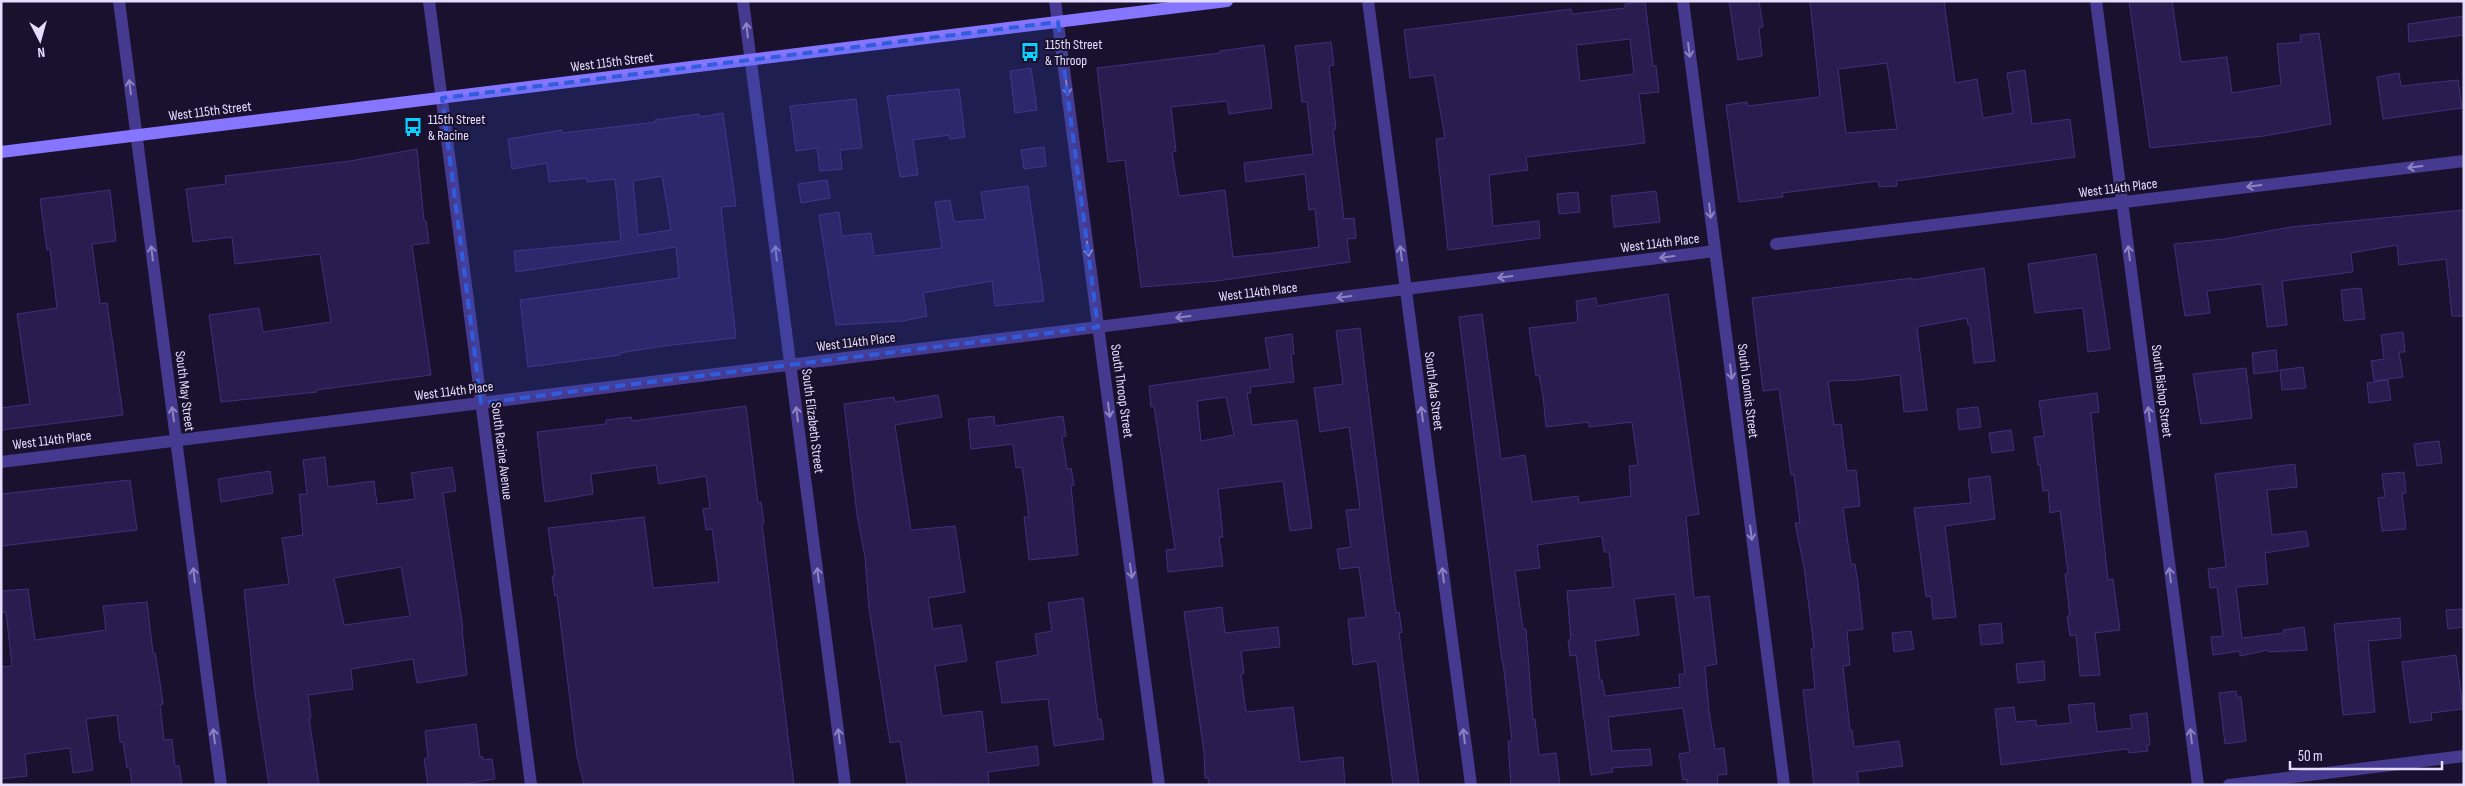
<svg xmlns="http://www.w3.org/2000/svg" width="2465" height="786" font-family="'Sofia Sans Condensed',sans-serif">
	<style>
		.building { fill: #2b1c50; stroke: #442d7d; fill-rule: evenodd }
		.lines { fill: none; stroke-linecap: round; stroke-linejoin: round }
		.street { stroke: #453a8f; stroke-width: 12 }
		.secondary { stroke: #8575ff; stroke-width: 12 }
		.oneway { stroke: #8d84c1 }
		.marked { fill: #315cdc; fill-opacity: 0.2; stroke: #315cdc; stroke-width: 4; stroke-dasharray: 10 6; stroke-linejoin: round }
		.labels { text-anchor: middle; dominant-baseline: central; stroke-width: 4; stroke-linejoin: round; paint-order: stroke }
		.poi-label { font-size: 14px; fill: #e5deff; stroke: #19112e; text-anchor: start }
		.street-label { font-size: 14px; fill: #e5deff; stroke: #19112e }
	</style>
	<rect width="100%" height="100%" fill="#19112e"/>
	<path class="building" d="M1645 1 1653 66H1656L1659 92 1639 94 1645 143 1526 157 1528 170 1489 175 1493 226 1539 221 1540 238 1448 250 1436 139 1445 138 1434 75 1410 78 1404 30 1571 9 1572 14 1625 8V4ZM1630 39 1634 74 1580 81 1576 45Z
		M1729 1H1759L1763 27 1759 28 1762 56 1738 60Z
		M1810 1H1944L1955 83 1977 79 1983 118 2013 113 2007 73 2025 70 2032 124 2070 119 2075 157 1896 181 1897 186 1879 187 1878 181 1782 193 1783 197 1739 202 1726 105 1747 102 1748 106 1820 97ZM1887 63 1897 129 1846 133 1838 69Z
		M2129 1H2172L2181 62 2227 57 2232 93 2281 85 2277 44 2301 42 2300 35 2319 33 2331 124 2264 136 2150 148Z
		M2464 16V35L2409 42 2408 24Z
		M1331 42 1334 65 1329 66 1336 129 1333 130 1344 219 1354 218 1356 238 1347 239 1350 262 1217 281 1141 287 1125 160 1108 162 1097 68 1220 53V51L1264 45 1272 108 1229 114 1227 101 1171 107 1176 151 1172 152 1179 196 1225 190 1233 257 1273 253 1319 247 1315 209 1309 210 1305 174 1246 182 1244 163 1313 154 1307 102H1302L1295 46Z
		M1031 68 1037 110 1015 113 1010 71Z
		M2399 73 2401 86 2458 80 2462 108 2383 119 2377 77Z
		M959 89 965 137 950 139 949 135 913 140 918 175 900 177 887 96Z
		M856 99 862 148 840 150 842 169 820 171 817 148 796 151 790 106Z
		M723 113 736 206 721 207 736 338 663 346 620 353V355L528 367 520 300 679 278 676 247 516 272 514 251 621 241 615 179 587 182V178L549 182 547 163 512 169 508 139 562 130V133L656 122 655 120 699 114 700 117ZM662 176 671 230 638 235 633 181Z
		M1044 147 1046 166 1024 169 1021 150Z
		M417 149 424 221H426L429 243 412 245 431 375 316 390 317 392 221 402 209 315 259 308 263 332 331 322 320 254 235 264 232 237 193 242 186 189 226 184 225 176 350 161Z
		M827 180 830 198 801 203 798 184Z
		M1028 186 1044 301 995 306 992 281 923 293 927 316 903 321 836 325 819 215 839 212 842 236 871 233 874 256 942 248 935 202 950 200 954 222 985 219 981 192Z
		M110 190 116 241 92 244 100 304 107 303 123 415 1 430V408L30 404 17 314 57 308 50 249 47 250 40 199Z
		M1656 191 1660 222 1614 227 1611 196Z
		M1578 192 1580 212 1559 214 1557 194Z
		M2464 210V316H2452L2446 259 2399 265 2397 245 2351 253 2353 272 2282 281 2287 325 2267 327 2262 284 2207 291 2210 313 2185 316 2174 244 2224 239 2291 227Z
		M2096 254 2110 349 2088 352 2083 308 2035 313 2028 264Z
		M1984 268 1995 361 1974 363 1970 325H1968L1967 318 1917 327 1927 410 1904 412 1900 375 1859 380 1828 381 1834 425 1841 424 1847 471 1856 470 1860 506 1843 508 1851 564H1855L1858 583 1863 629 1847 631 1850 665 1843 666 1850 730H1852L1854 747 1899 741 1903 766 1857 772 1859 784 1814 785 1803 690 1815 689 1811 649 1814 648 1804 567 1795 523H1800L1794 474 1791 475 1779 389 1763 391 1752 298 1912 278V280Z
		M2361 288 2365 319 2344 321 2341 290Z
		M1668 294 1699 514 1686 516 1694 598 1709 596 1717 664 1705 666 1709 711 1715 749 1724 748 1727 774 1717 775 1718 785H1687V779L1683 780 1679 754 1690 752 1683 708 1608 717 1612 751 1650 749 1652 765 1612 768 1613 772 1591 775 1576 655 1570 656 1568 640H1571L1567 591 1613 587 1609 552H1604L1602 536 1537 545 1540 568 1515 571 1523 629H1526L1533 720 1535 719 1539 755 1556 753 1560 785H1511L1508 741H1512L1503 662H1502L1459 317 1482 314 1501 459 1525 455 1532 502 1578 496 1579 503 1631 496 1629 466 1638 465 1632 422 1589 427V422L1546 427 1543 396 1539 375 1536 376 1529 328 1578 322 1576 301 1596 298 1597 306ZM1675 594 1685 674H1679L1680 687 1605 696 1602 680H1600L1595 641 1639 635 1634 599Z
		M1360 328 1389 563 1396 613 1399 612 1402 632 1399 633 1419 785H1393L1377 661 1353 665 1348 619 1366 617 1359 567 1340 569 1337 549 1351 547 1346 510 1360 509 1349 427 1320 432 1314 388 1343 384 1336 331Z
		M2403 332 2405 352H2399L2403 377 2374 381 2371 361 2384 359 2381 335Z
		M1292 334 1294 354H1291L1294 382 1250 387 1251 393H1247L1252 425 1297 420 1312 528 1290 531 1283 481 1218 489 1223 537H1219L1223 566 1168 572 1166 550 1175 549 1154 406 1151 407 1149 386 1270 369 1265 338ZM1226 397 1234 435 1201 441 1197 401Z
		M2276 350 2278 371 2254 374 2252 353Z
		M2303 367 2306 388 2282 390 2280 370Z
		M2246 368 2252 418 2201 424 2193 374Z
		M2388 380 2391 400 2369 403 2367 383Z
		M2097 393 2099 412 2091 413 2100 506 2108 580 2113 579 2120 630 2095 633 2100 675 2080 676 2076 635 2070 636 2067 616H2070L2065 574 2068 573 2060 511 2050 513 2048 490 2043 491 2040 465H2038L2034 437 2044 436 2039 401Z
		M938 395 942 417 895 425 911 530 955 526 965 592 928 598 933 629 961 625 967 661 935 666 942 716 982 711 987 753 1037 746 1039 765 988 772 989 785 907 783 900 741 890 743 869 608 865 557 857 515 844 404 894 397 895 402Z
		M746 406 758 503 761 502 764 523 762 524 794 785H584L577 756 557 595 555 596 552 576H555L548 528 644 517 653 588 719 582 712 529 706 530 703 509 710 508 706 476 659 484 656 465 591 474 593 494 545 502 537 432 606 424V420L631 417 632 421Z
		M1978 407 1981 427 1959 430 1957 409Z
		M994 416 995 426 1063 416 1066 436 1062 437 1067 469 1071 468 1074 485 1071 486 1078 555 1029 560 1024 517H1029L1022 467 1016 468 1013 444 971 449 968 419Z
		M2011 430 2014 450 1992 453 1989 433Z
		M2439 441 2442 463 2417 466 2414 444Z
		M325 457 328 487 374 481 377 504 415 499 411 473 452 467 456 491 443 493 463 629H462L467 675 417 683 413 659 351 669 353 689 308 695 311 718H309L319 785H269L255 694 244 590 289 584 282 538 303 535 299 494H307L303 460ZM401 567 410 616 344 625 334 578Z
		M2295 464 2297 487 2267 490 2272 535 2306 531 2309 546 2265 553 2268 584 2236 587 2242 638 2284 633 2283 630 2304 627 2307 650 2269 652 2268 650 2240 656V651L2213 655 2211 637 2223 636 2217 587 2210 588 2208 569 2226 567 2215 474Z
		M270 471 273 493 221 502 218 479Z
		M2404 472 2406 493H2402L2406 529 2382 531 2378 498 2385 497 2382 474Z
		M1990 476 1995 519 1945 526 1956 617 1933 619 1931 596 1926 597 1914 508 1971 503 1968 479Z
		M130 480 137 530 1 546V494Z
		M28 589 35 640 106 630 103 606 147 602 153 653H155L160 683 163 704 160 705 164 740 172 739 175 766H179L182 785H132L130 768H127L123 742H120L117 715 86 719 93 770 73 773 70 748 25 754 27 776 1 779V667L12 666 6 612H1V591Z
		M1083 598 1098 719H1101L1104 739 1054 746 1048 699 1002 703 996 662 1038 655 1035 634 1052 631 1048 603Z
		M1222 607 1225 633 1278 627 1280 647 1241 651 1244 673 1241 674 1246 712 1293 707 1300 762 1343 757 1345 785H1209L1208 778H1205L1204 752 1184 612Z
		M2464 609V627L2448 629 2446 610Z
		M2400 618 2401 638 2368 641 2375 712 2343 715 2334 624Z
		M2001 623 2003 643 1981 645 1979 625Z
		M1911 631 1914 649 1894 652 1892 633Z
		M2456 655 2463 709 2431 713 2432 720 2410 723 2402 662Z
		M2044 661 2045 680 2018 683 2016 664Z
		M2236 691 2237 697H2241L2246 741 2225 744 2219 693Z
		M2094 703 2097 732 2132 728 2130 715 2147 713 2150 745H2147L2148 751 2129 753 2128 750 2126 749 2001 765 1995 709 2014 707 2016 722 2036 720V726L2071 723 2068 705Z
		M476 724 480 757H483V760L492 759 495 779 457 785H428L424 759 428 758 425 731Z"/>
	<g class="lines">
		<path class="street" d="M119 1 221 785
			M429 1 531 785
			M743 1 845 785
			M1055 1 1159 785
			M1368 1 1471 785
			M1683 1 1784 785
			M2096 1 2198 785
			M1776 244 2464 161
			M1 462 1715 251
			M2229 785 2464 756"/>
		<path class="secondary" d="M1 152 1227 1"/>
	</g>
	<defs><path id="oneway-shaft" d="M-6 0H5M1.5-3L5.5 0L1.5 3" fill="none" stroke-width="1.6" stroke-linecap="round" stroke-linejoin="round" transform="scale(1.25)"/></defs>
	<g class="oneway">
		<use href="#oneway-shaft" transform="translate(747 30) rotate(-97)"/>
		<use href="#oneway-shaft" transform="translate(1689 50) rotate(83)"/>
		<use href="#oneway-shaft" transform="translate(130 87) rotate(-97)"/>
		<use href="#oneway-shaft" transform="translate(1067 88) rotate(82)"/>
		<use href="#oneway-shaft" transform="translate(2415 167) rotate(173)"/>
		<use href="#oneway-shaft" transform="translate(2254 186) rotate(173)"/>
		<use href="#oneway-shaft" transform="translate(1710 211) rotate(83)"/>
		<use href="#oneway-shaft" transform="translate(1088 249) rotate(82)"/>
		<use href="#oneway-shaft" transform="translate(152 253) rotate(-97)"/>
		<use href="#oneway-shaft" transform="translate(776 253) rotate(-97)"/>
		<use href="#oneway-shaft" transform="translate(1401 253) rotate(-97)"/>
		<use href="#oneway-shaft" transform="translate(2129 253) rotate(-97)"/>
		<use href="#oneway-shaft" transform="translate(1667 257) rotate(173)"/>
		<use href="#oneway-shaft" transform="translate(1505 277) rotate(173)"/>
		<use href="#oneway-shaft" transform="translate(1344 297) rotate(173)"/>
		<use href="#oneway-shaft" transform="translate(1183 317) rotate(173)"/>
		<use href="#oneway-shaft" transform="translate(1731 372) rotate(83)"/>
		<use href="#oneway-shaft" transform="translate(1109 410) rotate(82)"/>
		<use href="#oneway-shaft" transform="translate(173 414) rotate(-98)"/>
		<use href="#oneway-shaft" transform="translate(797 414) rotate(-97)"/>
		<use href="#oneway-shaft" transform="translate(1422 414) rotate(-97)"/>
		<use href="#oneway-shaft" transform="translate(2149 414) rotate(-97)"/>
		<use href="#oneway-shaft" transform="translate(1751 533) rotate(83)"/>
		<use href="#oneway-shaft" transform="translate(1131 571) rotate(82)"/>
		<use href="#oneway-shaft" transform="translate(194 575) rotate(-97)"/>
		<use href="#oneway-shaft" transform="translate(818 575) rotate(-97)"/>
		<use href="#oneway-shaft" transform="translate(1443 575) rotate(-97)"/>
		<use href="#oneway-shaft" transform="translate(2170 575) rotate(-97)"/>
		<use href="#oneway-shaft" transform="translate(214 736) rotate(-97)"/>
		<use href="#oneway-shaft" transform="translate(839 736) rotate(-97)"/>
		<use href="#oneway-shaft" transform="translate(1464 736) rotate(-97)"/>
		<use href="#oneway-shaft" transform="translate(2191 736) rotate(-97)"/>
	</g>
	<path class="marked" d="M1058 22 1098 327 481 403 442 98Z"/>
	<defs>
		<g id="bus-bare" transform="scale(1.5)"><path d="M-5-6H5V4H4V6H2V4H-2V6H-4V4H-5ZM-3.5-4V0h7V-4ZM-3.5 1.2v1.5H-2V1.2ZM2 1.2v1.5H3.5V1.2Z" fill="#0ad0ff" stroke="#19112e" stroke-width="2.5" paint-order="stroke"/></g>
	</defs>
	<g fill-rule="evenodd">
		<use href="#bus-bare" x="1030" y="52"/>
		<use href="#bus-bare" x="413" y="127"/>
	</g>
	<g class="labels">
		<g class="poi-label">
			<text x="1045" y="44">115th Street<tspan x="1045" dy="16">&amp; Throop</tspan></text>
			<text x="428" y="119">115th Street<tspan x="428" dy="16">&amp; Racine</tspan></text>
		</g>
		<g class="street-label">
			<text transform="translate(612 62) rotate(-7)">West 115th Street</text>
			<text transform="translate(210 111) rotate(-7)">West 115th Street</text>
			<text transform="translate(2118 188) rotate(-7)">West 114th Place</text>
			<text transform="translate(1660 243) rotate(-7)">West 114th Place</text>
			<text transform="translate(1258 292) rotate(-7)">West 114th Place</text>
			<text transform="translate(856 342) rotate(-7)">West 114th Place</text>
			<text transform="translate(185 391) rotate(83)">South May Street</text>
			<text transform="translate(454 391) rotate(-7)">West 114th Place</text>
			<text transform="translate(1122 391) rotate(82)">South Throop Street</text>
			<text transform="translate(1434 391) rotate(83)">South Ada Street</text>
			<text transform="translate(1748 391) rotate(83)">South Loomis Street</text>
			<text transform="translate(2162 391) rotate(83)">South Bishop Street</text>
			<text transform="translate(813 421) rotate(83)">South Elizabeth Street</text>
			<text transform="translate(52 440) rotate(-7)">West 114th Place</text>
			<text transform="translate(502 451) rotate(83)">South Racine Avenue</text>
		</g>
	</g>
	<rect width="2465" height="786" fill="none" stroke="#e5deff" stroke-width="5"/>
	<g transform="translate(40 40) rotate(174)" stroke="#19112e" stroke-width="4" paint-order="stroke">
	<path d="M0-4L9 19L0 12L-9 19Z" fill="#e5deff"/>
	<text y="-8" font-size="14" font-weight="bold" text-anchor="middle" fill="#e5deff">N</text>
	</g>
	<path d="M2290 761v8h152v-8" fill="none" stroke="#e5deff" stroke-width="2.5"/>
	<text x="2298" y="761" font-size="15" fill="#e5deff" stroke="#19112e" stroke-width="4" paint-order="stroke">50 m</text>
</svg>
